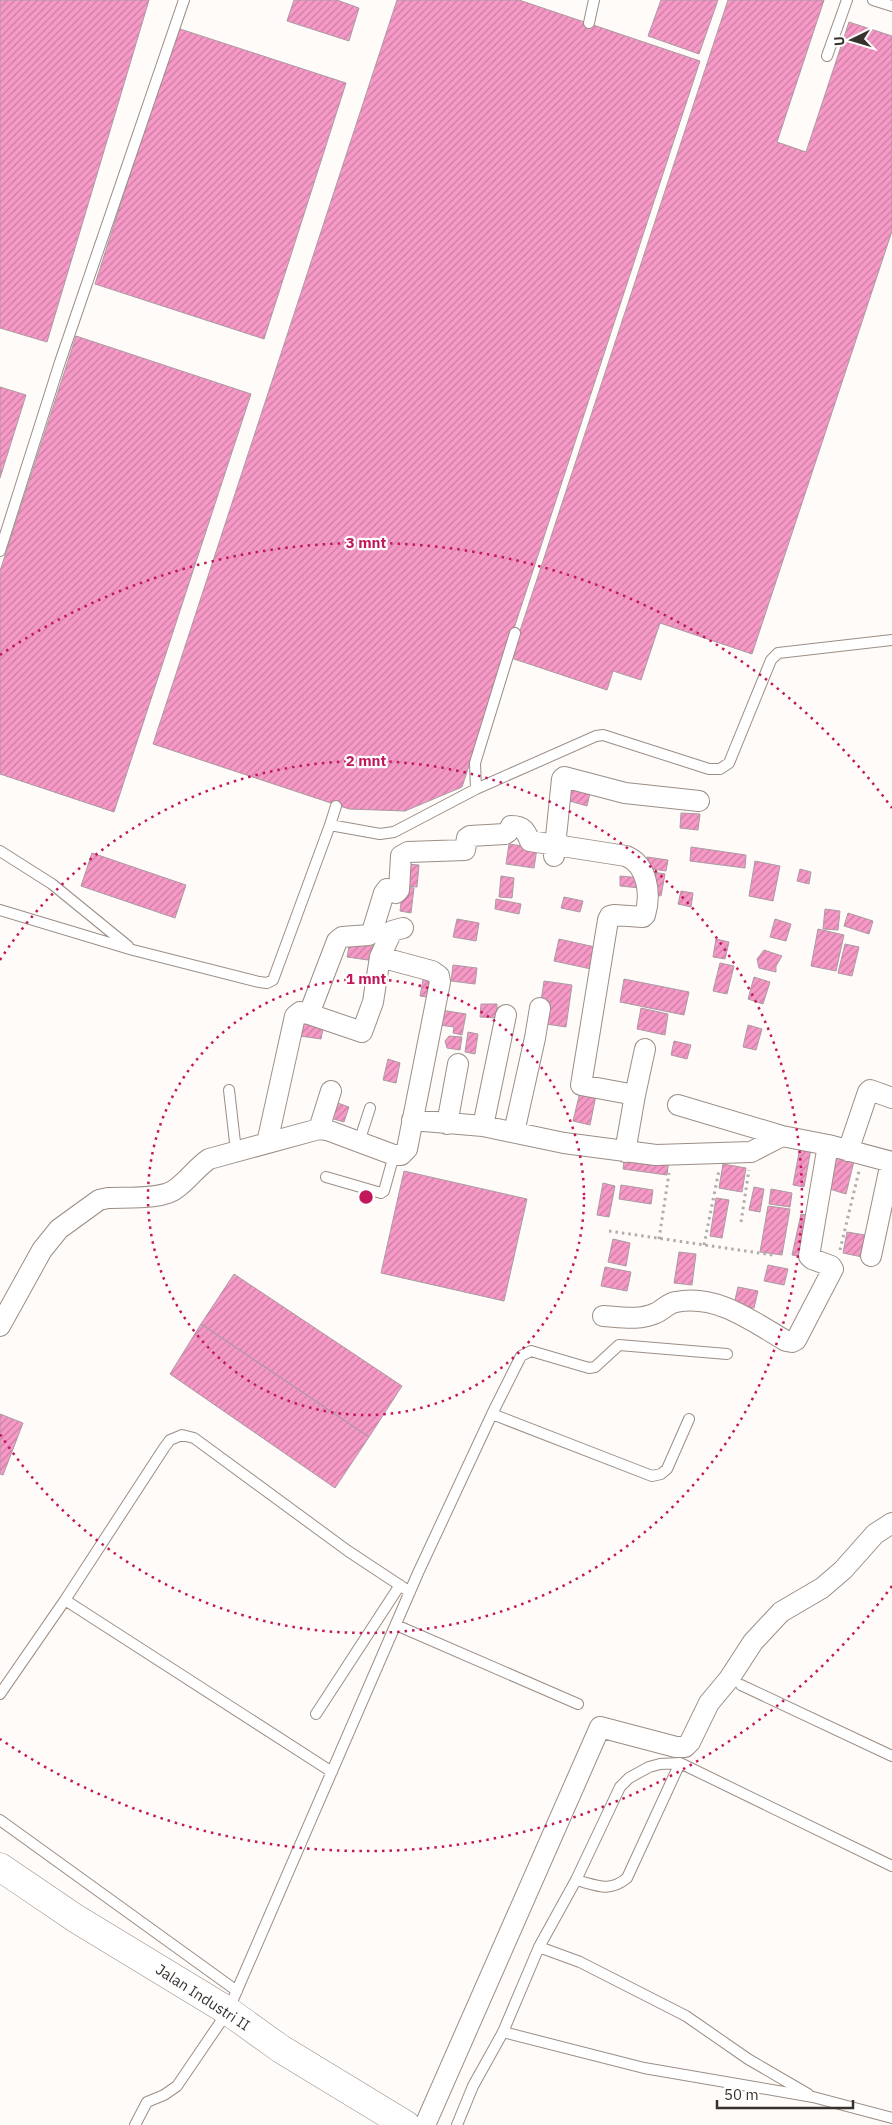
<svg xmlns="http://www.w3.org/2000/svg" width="892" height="2125" font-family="'IBM Plex Sans',sans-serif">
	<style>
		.building { fill: url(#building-hatch); stroke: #aa9ba2 }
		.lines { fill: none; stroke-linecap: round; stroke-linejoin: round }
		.lane-casing { stroke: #9b8e85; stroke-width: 12 }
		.street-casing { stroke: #9b8e85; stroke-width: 22 }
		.secondary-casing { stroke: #9b8e85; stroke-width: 29 }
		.path { stroke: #b0aca9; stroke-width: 3; stroke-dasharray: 2.5 4; stroke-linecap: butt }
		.lane { stroke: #fff; stroke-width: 10 }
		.street { stroke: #fff; stroke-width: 20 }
		.secondary { stroke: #fff; stroke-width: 28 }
		.ring { fill: none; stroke: #c2185b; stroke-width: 2.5; stroke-dasharray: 2.5 5 }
		.labels { text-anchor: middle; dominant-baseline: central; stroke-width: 4.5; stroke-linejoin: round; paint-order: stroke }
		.street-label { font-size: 15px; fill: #37322e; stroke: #fff }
		.centre { fill: #c2185b; stroke: #fff; stroke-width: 2.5 }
		.ring-label { font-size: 15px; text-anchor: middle; font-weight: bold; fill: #c2185b; stroke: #fff; stroke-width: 4.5; stroke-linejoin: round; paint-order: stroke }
	</style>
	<defs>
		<pattern id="building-hatch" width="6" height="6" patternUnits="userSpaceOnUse" patternTransform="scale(1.25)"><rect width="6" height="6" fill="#f799c7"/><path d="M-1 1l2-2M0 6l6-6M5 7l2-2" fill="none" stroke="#c97da2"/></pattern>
	</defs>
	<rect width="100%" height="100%" fill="#fefbf9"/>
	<path class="building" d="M0 0H149L47 342 0 328Z
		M294 0H337L359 8 349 41 287 21Z
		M397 0H519L700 61 462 787 405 811 349 809 153 744Z
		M661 0H718L699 54 648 36Z
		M728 0H824L777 142 806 152 849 22 892 36V231L752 654 660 623 641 680 613 671 607 690 511 658Z
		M177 28 346 83 264 339 95 284Z
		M76 336 251 394 114 812 0 774V571Z
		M0 387 26 395 0 478Z
		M570 787 590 793 587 806 566 800Z
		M681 813 700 814 698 830 680 828Z
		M509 844 537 848 534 868 506 864Z
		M691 847 746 855 745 868 690 861Z
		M92 853 186 885 175 918 81 886Z
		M647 857 668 860 666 871 645 868Z
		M755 861 780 866 773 901 749 896Z
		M405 864 419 865 417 887 403 886Z
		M800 869 811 872 809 884 797 881Z
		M653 872 665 874 661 896 650 893Z
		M501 876 514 878 512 898 499 897Z
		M620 876 641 878 640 888 620 886Z
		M403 887 414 888 411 913 400 911Z
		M681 891 693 893 691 907 678 904Z
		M564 897 583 901 580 912 561 908Z
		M496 899 521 904 519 914 495 909Z
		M825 909 840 911 838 930 823 929Z
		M848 913 873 921 869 934 844 926Z
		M457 919 479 923 476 941 453 937Z
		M775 919 791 924 786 941 770 937Z
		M818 929 844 935 836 971 811 966Z
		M559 939 595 947 591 969 554 961Z
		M716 939 729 942 725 959 713 957Z
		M350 942 377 947 375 961 347 957Z
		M845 944 859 947 852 976 838 973Z
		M764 950 782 956 776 966V972L759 968 757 959Z
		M720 963 734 966 727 994 713 991Z
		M453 965 477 968 475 984 451 981Z
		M424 975 437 977 434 998 420 996Z
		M754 977 770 982 763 1004 748 999Z
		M624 979 689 992 684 1015 620 1002Z
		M544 981 572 985 566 1027 546 1024 550 1002 541 1001Z
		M481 1004H497V1018L480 1017Z
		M641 1008 668 1014 665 1035 637 1029Z
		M441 1010 466 1014 462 1035 453 1033 454 1027 439 1025Z
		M303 1020 324 1024 321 1039 300 1036Z
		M748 1025 762 1029 756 1050 743 1047Z
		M468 1032 478 1034 475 1054 465 1052Z
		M449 1036 462 1037 460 1050 447 1048 445 1041Z
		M674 1041 691 1045 687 1059 671 1055Z
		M388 1059 400 1063 396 1083 383 1080Z
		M580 1092 596 1095 590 1125 573 1121Z
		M332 1101 349 1107 344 1122 327 1117Z
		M800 1147 811 1149 804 1187 793 1185Z
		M625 1154 669 1159 667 1175 623 1169Z
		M834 1156 854 1161 846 1194 826 1188Z
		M723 1164 746 1168 742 1192 719 1188Z
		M404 1171 527 1199 504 1301 381 1273Z
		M603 1183 615 1186 609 1217 597 1215Z
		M621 1185 653 1190 651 1204 619 1199Z
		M754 1187 764 1189 760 1212 749 1210Z
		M771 1189 792 1193 790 1207 769 1204Z
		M716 1198 729 1200 722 1238 710 1236Z
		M768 1206 790 1209 782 1255 760 1252Z
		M801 1214 813 1216 804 1257 792 1255Z
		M847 1232 871 1236 867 1258 843 1253Z
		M613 1239 630 1243 626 1266 608 1262Z
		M679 1252 696 1254 692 1285 674 1283Z
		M768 1265 788 1269 784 1285 764 1281Z
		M605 1267 631 1272 627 1291 601 1286Z
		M234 1274 402 1386 369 1437 201 1324Z
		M738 1287 758 1291 754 1308 734 1304Z
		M201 1324 369 1437 335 1488 170 1374Z
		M0 1414 23 1423 3 1475 0 1474Z"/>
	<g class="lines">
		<g class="lane-casing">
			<path id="lane" d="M873 0 892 6
				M589 23 594 0
				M827 56 847 0
				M0 551 60 362 184 0
				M476 789 475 763 515 633
				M330 825 336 806
				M0 851 52 884 128 946
				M0 910 133 950 259 982 267 983 273 980 330 825 380 834 394 832 476 789 596 736 603 735 709 769H720L729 763 771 660 778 653 892 640
				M229 1090 236 1151
				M359 1142 370 1108
				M326 1177 381 1193 384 1191 394 1155
				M492 1414 652 1476 661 1474 667 1469 689 1419
				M396 1625 578 1704
				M741 1685 892 1756
				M0 1694 65 1600
				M316 1714 400 1585
				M332 1772 65 1600 164 1448 170 1440 182 1435 194 1438 348 1551 410 1592
				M0 1820 237 1991
				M576 1880C596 1885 609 1893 627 1878L680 1763
				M539 1947 580 1962 686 2016 748 2059 808 2094
				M503 2032 644 2068 813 2097 892 2118
				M135 2125 147 2102 164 2095 177 2086 228 2011 418 1573 492 1414 521 1356 531 1351 589 1368 595 1367 619 1345 727 1354
				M457 2125 473 2086 503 2032 539 1947 576 1880 620 1787 629 1778 649 1767 660 1764 680 1763 892 1866"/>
		</g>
		<g class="street-casing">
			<path id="street" d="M554 856 562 779 564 777 625 793 699 801
				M309 1014 362 1032 373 1002 380 957 392 931 403 928
				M635 1095 645 1049
				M678 1105 782 1136
				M412 1120 483 1126 564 1143 656 1155 751 1152 782 1136 828 1145 892 1162
				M447 1124 458 1064
				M483 1126 506 1015
				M319 1129 331 1091
				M514 1132 535 1038 540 1008
				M267 1143 295 1016 300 1012 309 1014 337 941 342 937 369 935 372 932 384 893 387 889 396 893 399 890 401 856 408 852 465 850 467 838 470 836 505 834 508 832 511 826C523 826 525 830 530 841L626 856C648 865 651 895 645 915L643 917 614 915 610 916 608 920 581 1085 635 1095 625 1152
				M848 1151 868 1092 870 1090 892 1098
				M871 1256 891 1162
				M603 1316C620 1317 639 1321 656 1313 663 1310 668 1303 676 1302 717 1294 752 1321 786 1341L792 1342 796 1340 833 1269 831 1266 812 1259 809 1256 828 1145
				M0 1326 42 1250 59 1229 99 1200 108 1198C126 1197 164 1200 177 1188 189 1179 197 1167 209 1159L319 1129 327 1130 394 1155H401L407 1149 440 982 439 976 432 971 380 957
				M425 2125 600 1727 676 1747H685L690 1742 709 1703 729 1679 753 1642 781 1612 822 1588 843 1570 875 1534 892 1523"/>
		</g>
		<g class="secondary-casing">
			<path id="secondary" d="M0 1867 75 1918 228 2011 281 2049 406 2125"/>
		</g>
		<path class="path" d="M741 1222 749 1170
			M609 1231 773 1255
			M659 1239 669 1173
			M704 1245 719 1170
			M840 1250 859 1171"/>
		<use href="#lane" class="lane"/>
		<use href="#street" class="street"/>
		<use href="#secondary" class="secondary"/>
	</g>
	<g class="ring">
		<circle cx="366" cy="1197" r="218"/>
		<path d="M0 960A436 436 0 1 1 0 1434"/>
		<path d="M892 1586A654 654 0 0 1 0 1739M0 655A654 654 0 0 1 892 808"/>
	</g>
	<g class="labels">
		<g class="street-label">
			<text transform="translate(203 1997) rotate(33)">Jalan Industri II</text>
		</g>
	</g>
	<circle cx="366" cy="1197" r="8" class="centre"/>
	<g class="ring-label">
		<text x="366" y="548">3 mnt</text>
		<text x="366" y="766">2 mnt</text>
		<text x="366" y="984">1 mnt</text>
	</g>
	<g transform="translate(852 40) rotate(265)" stroke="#ffffff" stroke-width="4" paint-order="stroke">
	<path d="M0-4L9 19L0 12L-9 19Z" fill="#37322e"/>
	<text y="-8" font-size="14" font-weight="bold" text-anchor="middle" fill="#37322e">U</text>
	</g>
	<path d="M717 2100v8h136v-8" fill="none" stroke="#37322e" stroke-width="2.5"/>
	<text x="724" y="2100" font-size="15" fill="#37322e" stroke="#ffffff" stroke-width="4" paint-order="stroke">50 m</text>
</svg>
